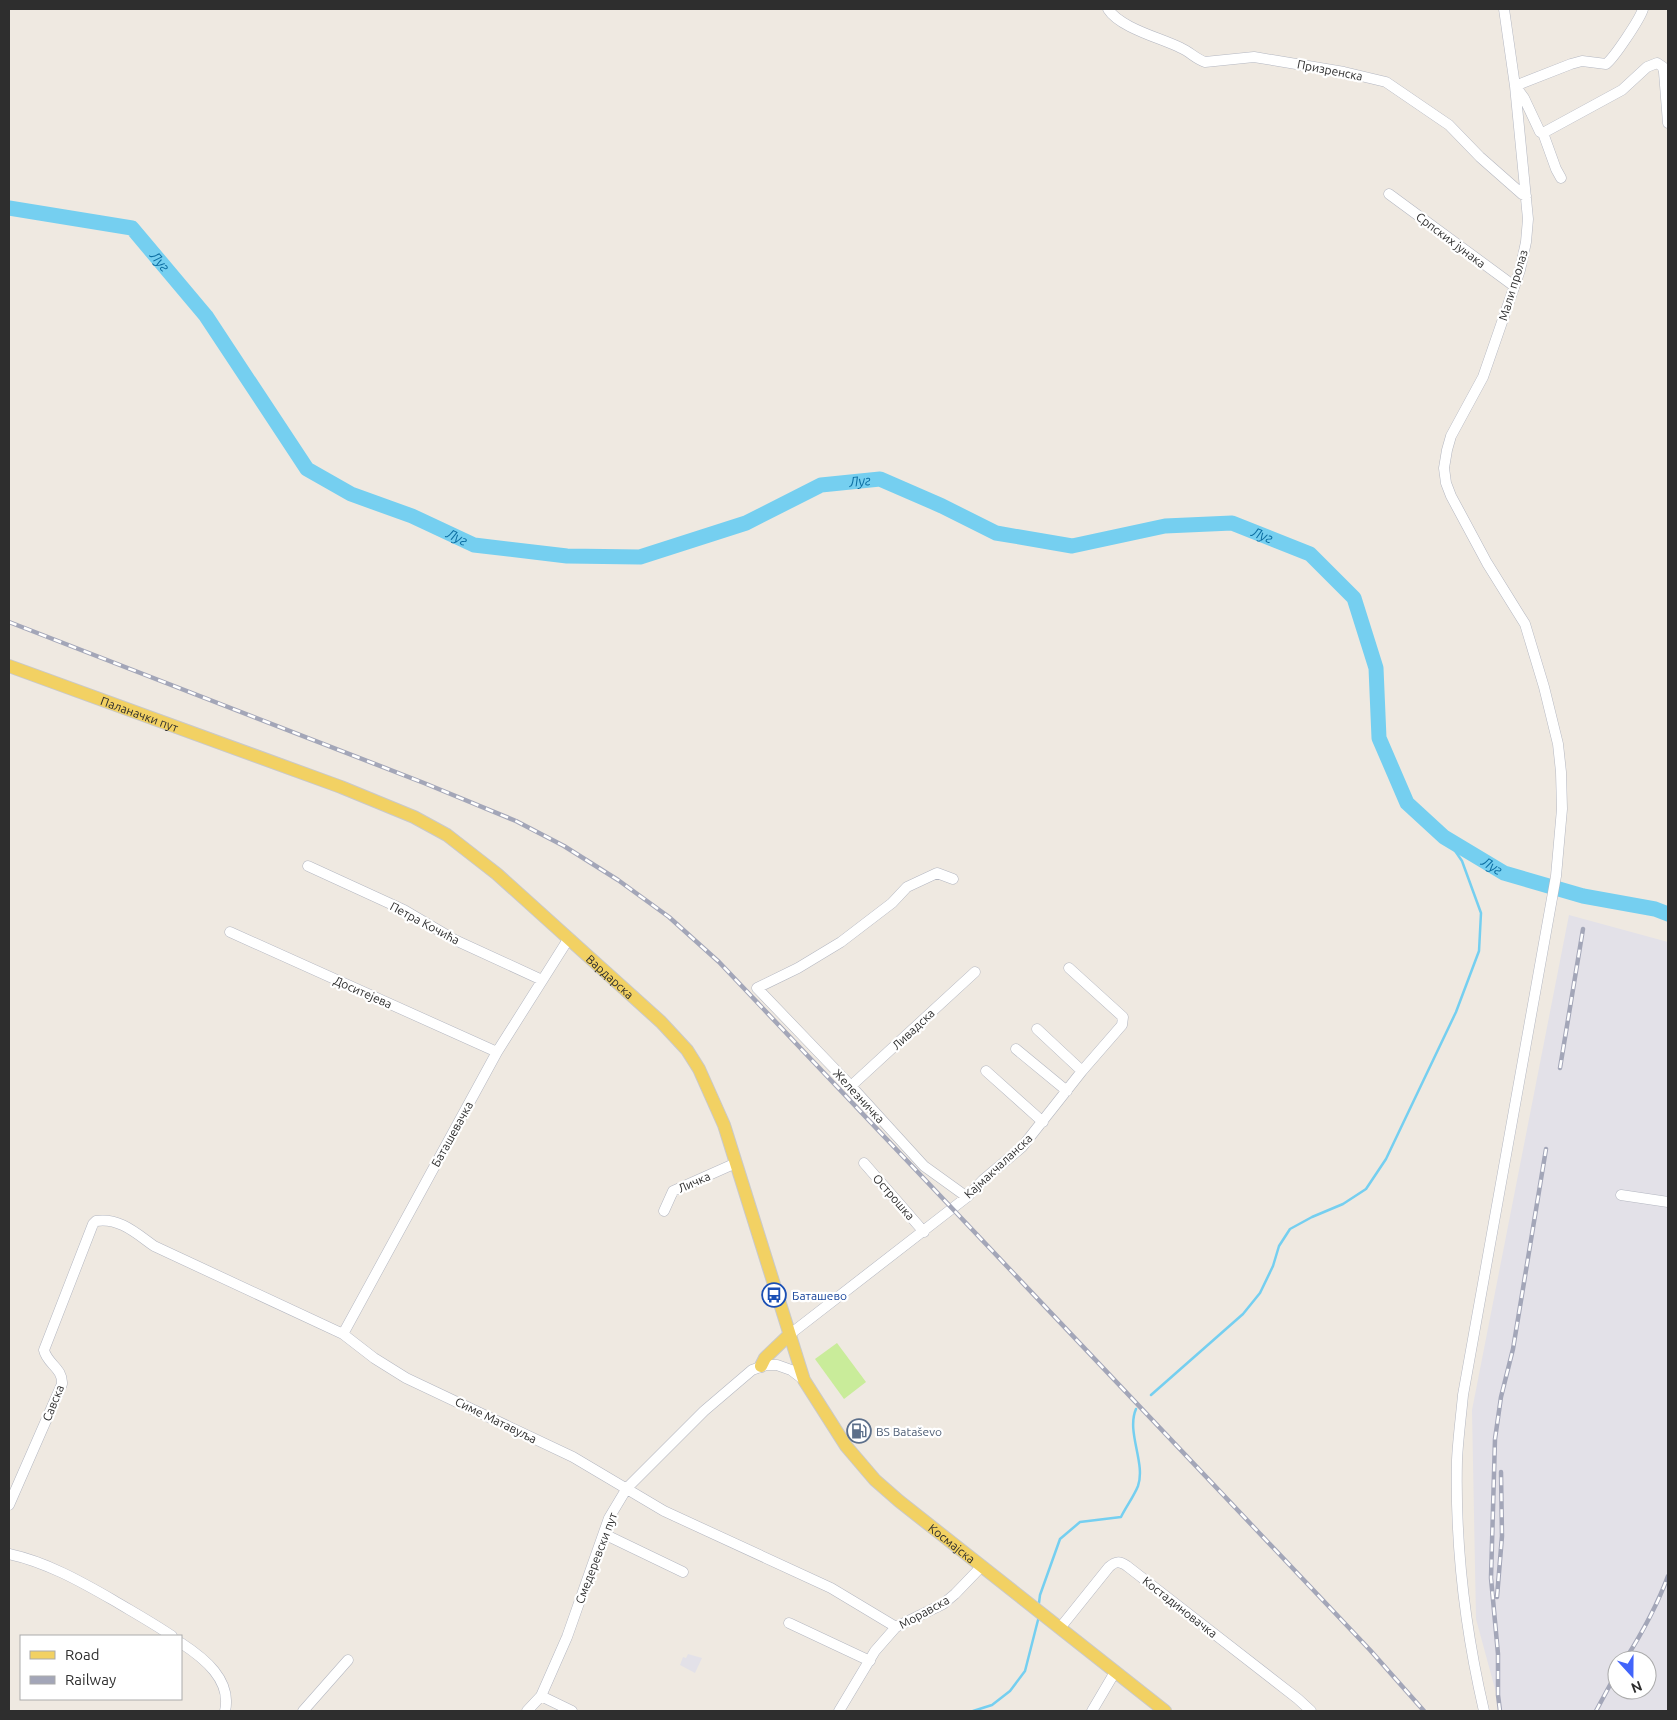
<svg xmlns="http://www.w3.org/2000/svg" width="1677" height="1720" font-family="Ubuntu,sans-serif">
	<style>
		.industrial { fill: #e3e1e8; fill-rule: evenodd }
		.pitch { fill: #c9ec9a }
		.lines { fill: none; stroke-linecap: round; stroke-linejoin: round }
		.stream { stroke: #75cff0; stroke-width: 2.5 }
		.river { stroke: #75cff0; stroke-width: 15 }
		.minor-casing { stroke: #b4b7c1; stroke-width: 11 }
		.major-casing { stroke: #c9c9c9; stroke-width: 14 }
		.minor { stroke: #fff; stroke-width: 10 }
		.major { stroke: #f2d163; stroke-width: 12 }
		.rail-casing { stroke: #a3a6b8; stroke-width: 4.5 }
		.rail { stroke: #fff; stroke-width: 2.5; stroke-dasharray: 8; stroke-linecap: butt }
		.labels { text-anchor: middle; dominant-baseline: central; stroke-width: 4.5; stroke-linejoin: round; paint-order: stroke }
		.street-label { font-size: 12px; fill: #2e2e2e; stroke: #fff }
		.transit-label { font-size: 12px; fill: #164399; stroke: #fff; text-anchor: start }
		.service-label { font-size: 12px; fill: #4e5e75; stroke: #fff; text-anchor: start }
		.water-label { font-size: 14px; font-style: italic; fill: #0d6fa3; stroke: #fff }
	</style>
	<rect width="100%" height="100%" fill="#efe9e1"/>
	<path class="industrial" d="M1569 915 1668 942V1711H1501L1476 1619 1472 1410ZM1617 1660H1647V1690H1617Z
		M688 1654 702 1658 695 1673 680 1665 683 1657 686 1658Z"/>
	<path class="pitch" d="M837 1343 866 1382 844 1399 815 1359Z"/>
	<g class="lines">
		<path class="stream" d="M1151 1395 1243 1314 1260 1293 1273 1266 1279 1246 1290 1229 1312 1217 1343 1204 1366 1189 1386 1159 1456 1012 1479 951 1481 913 1462 861 1447 839
			M1039 1603 1040 1595 1060 1539 1080 1522 1121 1517C1126 1507 1134 1496 1138 1486 1146 1463 1126 1432 1136 1409
			M973 1711 992 1705 1010 1691 1025 1671 1038 1620"/>
		<path class="river" id="s1" d="M9 208 132 228 206 316 307 469 351 494 412 516 474 545 567 556 640 557 746 523 821 485 880 479 942 506 996 533 1072 546 1165 526 1232 523 1310 554 1354 598 1376 668 1379 738 1407 803 1444 837 1504 873 1583 896 1655 909 1668 914"/>
		<g class="minor-casing">
			<path id="minor" d="M1108 9C1120 28 1161 38 1181 48 1190 52 1196 59 1205 62L1254 57 1344 72 1386 82 1449 125 1480 157 1522 194 1526 196
				M1515 86 1571 64 1582 61 1606 64C1614 58 1640 19 1643 9
				M1516 87 1524 98 1540 132 1543 133 1622 90 1647 67 1657 63 1663 67 1664 72 1668 123
				M1543 133 1556 169 1561 178
				M1389 194 1514 286
				M308 866 404 910 455 940 542 980
				M953 879 937 873 907 887 892 903 841 942 798 968 757 988 851 1086 924 1166 967 1197
				M230 932 497 1052
				M1037 1029 1082 1071
				M1016 1049 1067 1091
				M986 1071 1043 1122
				M851 1086 975 972
				M864 1163 924 1232
				M1621 1195 1668 1202
				M664 1211 673 1191 736 1163
				M343 1334 497 1052 569 938
				M789 1335 967 1197 983 1180 1022 1147 1082 1071 1122 1025 1123 1017 1069 968
				M9 1505 62 1384C63 1368 47 1364 44 1350L93 1224 96 1221C119 1217 137 1234 154 1246L343 1334 374 1358 406 1378 573 1457 664 1511 831 1588 896 1627
				M604 1534 683 1572
				M9 1554C46 1562 80 1581 113 1600 133 1612 153 1623 172 1636
				M789 1623 870 1661
				M1060 1628 1109 1567C1116 1561 1119 1561 1127 1566L1298 1699 1311 1711
				M181 1643C204 1658 232 1680 225 1711
				M541 1696 572 1711
				M303 1711 348 1660
				M527 1711 541 1696 567 1637 609 1518 627 1488 704 1411 752 1370 766 1365H777L791 1370 804 1380
				M839 1711 875 1651 896 1627 943 1604 955 1594 981 1567
				M1092 1711 1115 1672
				M1484 1711C1465 1629 1455 1545 1457 1460 1458 1439 1461 1417 1463 1395L1556 876 1562 809 1561 772 1558 744 1544 687 1525 624 1487 563 1451 496 1446 483 1444 468 1447 450 1451 436 1483 377 1520 270 1526 242 1528 219 1515 86 1504 9"/>
		</g>
		<g class="major-casing">
			<g id="major">
				<path id="s2" d="M9 666 341 787 414 817 447 835 497 874 661 1022 687 1050 699 1069 724 1125 804 1380 846 1446 875 1480 899 1501 1165 1711"/>
				<path d="M761 1366 765 1358 789 1335"/>
			</g>
		</g>
		<use href="#minor" class="minor"/>
		<use href="#major" class="major"/>
		<g class="rail-casing">
			<path id="rail" d="M9 622 424 783 516 821 564 846 618 880 669 917 719 962 1370 1650 1424 1711
				M1560 1068 1583 929
				M1497 1597 1502 1536 1501 1472
				M1625 1660C1642 1633 1657 1606 1668 1576
				M1500 1711 1498 1695V1654L1491 1578 1495 1439 1501 1397 1513 1349 1546 1149
				M1596 1711 1617 1672"/>
		</g>
		<use href="#rail" class="rail"/>
	</g>
	<defs>
		<g id="bus-ring" transform="scale(1.25)"><circle r="9.5" fill="#fff" stroke="#1a4fb4" stroke-width="1.5"/><path d="M-5-6H5V4H4V6H2V4H-2V6H-4V4H-5ZM-3.5-4V0h7V-4ZM-3.5 1.2v1.5H-2V1.2ZM2 1.2v1.5H3.5V1.2Z" fill="#1a4fb4"/></g>
		<g id="fuel-ring" transform="scale(1.25)"><circle r="9.5" fill="#fff" stroke="#5c6f8a" stroke-width="1.5"/><path d="M-5.5-6h7V0h2V4h1.3V-2.5L3-4.5l.8-.8L6-3V5H2.5V1h-1V6h-7ZM-4.2-4.7v3.2H.2V-4.7Z" fill="#5c6f8a"/></g>
	</defs>
	<g fill-rule="evenodd">
		<use href="#bus-ring" x="774" y="1295"/>
		<use href="#fuel-ring" x="859" y="1431"/>
	</g>
	<g class="labels">
		<g class="street-label">
			<text transform="translate(1330 70) rotate(11)">Призренска</text>
			<text transform="translate(1451 240) rotate(37)">Српских јунака</text>
			<text transform="translate(1513 285) rotate(-73)">Мали пролаз</text>
			<text stroke="none"><textPath href="#s2" startOffset="139">Паланачки пут</textPath></text>
			<text transform="translate(425 923) rotate(28)">Петра Кочића</text>
			<text stroke="none"><textPath href="#s2" startOffset="686">Вардарска</textPath></text>
			<text transform="translate(363 992) rotate(24)">Доситејева</text>
			<text transform="translate(913 1029) rotate(-43)">Ливадска</text>
			<text transform="translate(859 1096) rotate(47)">Железничка</text>
			<text transform="translate(452 1134) rotate(-61)">Баташевачка</text>
			<text transform="translate(998 1166) rotate(-43)">Кајмакчаланска</text>
			<text transform="translate(694 1182) rotate(-24)">Личка</text>
			<text transform="translate(894 1197) rotate(49)">Острошка</text>
			<text transform="translate(53 1403) rotate(-68)">Савска</text>
			<text transform="translate(496 1420) rotate(26)">Симе Матавуља</text>
			<text stroke="none"><textPath href="#s2" startOffset="1366">Космајска</textPath></text>
			<text transform="translate(596 1558) rotate(-69)">Смедеревски пут</text>
			<text transform="translate(1180 1607) rotate(38)">Костадиновачка</text>
			<text transform="translate(924 1612) rotate(-29)">Моравска</text>
		</g>
		<g class="transit-label">
			<text x="792" y="1295">Баташево</text>
		</g>
		<g class="service-label">
			<text x="876" y="1431">BS Bataševo</text>
		</g>
		<g class="water-label">
			<text stroke="none"><textPath href="#s1" startOffset="168">Луг</textPath></text>
			<text stroke="none"><textPath href="#s1" startOffset="1008">Луг</textPath></text>
			<text stroke="none"><textPath href="#s1" startOffset="1428">Луг</textPath></text>
			<text stroke="none"><textPath href="#s1" startOffset="588">Луг</textPath></text>
			<text stroke="none"><textPath href="#s1" startOffset="1862">Луг</textPath></text>
		</g>
	</g>
	<rect width="1677" height="1720" fill="none" stroke="#2e2e2e" stroke-width="20"/>
	<rect x="20" y="1635" width="162" height="65" fill="#ffffff" stroke="#ababab"/>
	<rect x="30" y="1651" width="25" height="8" fill="#f2d163" stroke="#ababab"/>
	<text x="65" y="1660" font-size="15" fill="#2e2e2e">Road</text>
	<rect x="30" y="1676" width="25" height="8" fill="#a3a6b8" stroke="#ababab"/>
	<text x="65" y="1685" font-size="15" fill="#2e2e2e">Railway</text>
	<g transform="translate(1632 1675) rotate(159)"><circle r="24" fill="#ffffff" stroke="#ababab"/>
	<path d="M0-4L9 19L0 12L-9 19Z" fill="#4264fb"/>
	<text y="-8" font-size="14" font-weight="bold" text-anchor="middle" fill="#2e2e2e">N</text>
	</g>
</svg>
